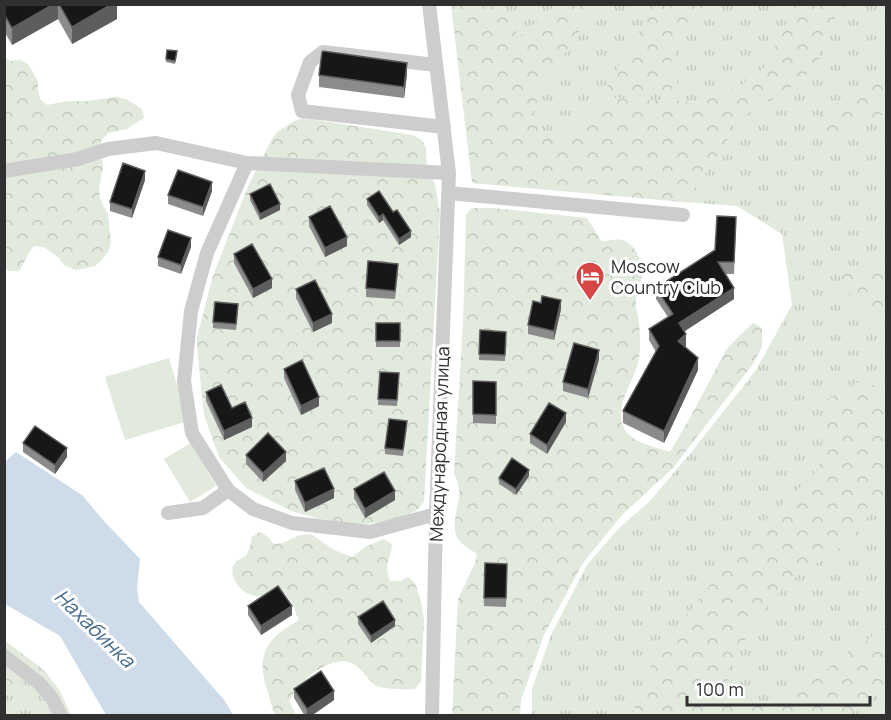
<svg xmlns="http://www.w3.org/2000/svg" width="891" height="720" font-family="Manrope,sans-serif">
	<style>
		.grass { fill: url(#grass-tufts) }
		.forest { fill: url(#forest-crowns) }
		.park { fill: #e2e9dd }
		.water { fill: #cedcea }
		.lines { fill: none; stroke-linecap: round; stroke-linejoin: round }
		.minor { stroke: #cdcdcd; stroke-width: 14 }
		.wall { fill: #8b8b8b }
		.shaded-wall { fill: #5d5d5d }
		.building { fill: #171717; stroke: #5d5d5d; stroke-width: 1.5 }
		.labels { text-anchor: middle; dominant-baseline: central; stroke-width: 6; stroke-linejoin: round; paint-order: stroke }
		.poi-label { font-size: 18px; fill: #303030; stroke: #fff; text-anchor: start }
		.street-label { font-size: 18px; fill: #303030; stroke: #fff }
		.water-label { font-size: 20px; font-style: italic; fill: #456a8c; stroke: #fff }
	</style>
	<defs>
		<pattern id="grass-tufts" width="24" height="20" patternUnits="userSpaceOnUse" patternTransform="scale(1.5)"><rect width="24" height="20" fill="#e2e9dd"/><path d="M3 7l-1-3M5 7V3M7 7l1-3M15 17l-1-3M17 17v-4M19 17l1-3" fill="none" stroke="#c2c8be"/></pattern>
		<pattern id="forest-crowns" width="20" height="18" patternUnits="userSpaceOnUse" patternTransform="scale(1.5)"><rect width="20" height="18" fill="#e2e9dd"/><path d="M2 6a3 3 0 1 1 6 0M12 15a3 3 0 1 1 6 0" fill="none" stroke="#c2c8be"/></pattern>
	</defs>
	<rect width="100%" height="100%" fill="#fff"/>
	<path class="grass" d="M496 5H556L520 36Z
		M599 5H798L787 21 764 68 738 88 713 92 703 102 604 98 576 130 544 138 531 116 544 85 578 33Z
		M845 5H886V715H532V689L551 635 587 565 618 529 650 501 693 450 756 370 792 305 782 234 737 206 671 201 694 189 727 143 731 122 778 97 817 66 821 48 826 32Z
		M4 640 45 671 60 691 71 715H5V694L8 695 5 665Z"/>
	<path class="forest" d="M655 4 705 5 686 30 671 61 679 89 604 92Z
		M451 5H496L520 36 556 5H599L578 33 544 85 531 116 544 137 576 130 604 98 703 102 704 97 713 92 738 88 764 68 787 21 798 5H845L826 32 821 48 818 66 778 97 731 122 727 143 694 189 671 201 472 183Z
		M4 58 11 61 20 60 28 64 38 81V90L40 99 47 105 68 101H87L116 97 126 99 142 109 144 118 127 129 108 133 101 141 103 168 99 187 100 198 108 215 111 243 108 252 102 260 95 266 76 270 65 266 59 258 44 247 34 246C27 254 25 262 19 271H9L5 269Z
		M886 65V113L826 138 810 140 808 125Z
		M303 118 413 135 422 140 426 148 427 168 435 184 440 214 424 501 419 509 401 518 362 525 321 519 291 511 246 488 219 457 204 415 197 347V337L213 276 249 184 271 141 276 133 294 121Z
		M472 208H493L587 218 602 242C609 240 618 238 625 241 639 248 644 267 641 281 640 287 636 293 636 299 635 306 638 314 639 322 640 335 641 351 638 363 633 382 615 405 623 426 630 444 655 446 670 452L691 416 726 350 739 336 753 323 762 328V347L753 364 673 468 622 515 583 563 544 635 521 700 520 715 452 716 458 599 475 563 477 554C470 549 459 544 456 535 452 523 458 508 459 496 460 488 457 481 454 473L463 324 466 215Z
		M837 271 849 273 886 272V320L859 309 846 288Z
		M857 383 886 387V492L849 542 793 579 768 603 729 666 725 677 747 697 759 702 791 696 886 626V689L848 715H632L646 677 662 647 745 540 819 469 826 400Z
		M260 532 268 537 274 544 283 543 300 535 311 534 334 550 352 557 367 546 384 539 392 544C391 561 383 563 390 581H400L408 577 415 583 421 601 424 619 421 682 415 689C407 690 380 689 375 685 367 679 363 670 355 665 338 653 310 673 299 686 295 690 292 696 289 701L296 715H276C271 707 270 698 267 689 261 672 260 654 272 640 278 632 290 626 299 620L292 603 281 588C273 591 266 596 257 596 242 596 224 574 237 561 240 559 243 558 246 556L250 547 252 537Z
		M4 665C15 672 21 678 25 690L17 695 5 694Z"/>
	<path class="park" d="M169 358 188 421 125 440 105 377Z
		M191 443 216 486 190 502 164 459Z"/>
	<path class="water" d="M16 452 82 495 103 520 140 559 137 588 139 602 225 701 233 715H106L60 636 5 604V462Z"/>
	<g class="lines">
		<path class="minor" d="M429 4 449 173 436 514 432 716
			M436 65 323 52 310 62 298 95 302 111 444 127
			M247 163 207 253 191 311 184 381 192 433 228 490 253 509 292 523 370 532 436 514
			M4 171 78 159 108 149 156 143 247 163 449 173
			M449 193 683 215
			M168 513 203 508 228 490
			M4 656 39 683 52 698 61 716"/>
	</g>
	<path class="wall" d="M4 4H117V19L72 44 58 19 12 45 4 31Z
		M177 54 175 64 166 62V59Z
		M407 74 404 98 319 87V75Z
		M145 180 132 218 110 211V202Z
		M212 191 203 216 168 204V195Z
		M250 194 280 210 260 220 250 200Z
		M367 199 393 212 411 237 399 245 383 220 379 223 367 205Z
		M309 217 347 246 325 257 309 226Z
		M736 228 734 274H725L734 299 684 331 686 346 685 347 698 370 664 443 623 423V411L656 352 649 340V329L668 317 656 299V288L715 250Z
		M191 247 181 274 158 266V257Z
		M234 254 272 288 253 298 234 263Z
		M398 273 395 299 366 297V288Z
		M296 289 332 323 313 332 296 298Z
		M561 309 554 340 528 334V325Z
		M238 310 236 330 213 328V322Z
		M376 323H400V347H376Z
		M480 330 506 332 505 361 479 360Z
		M599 359 588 398 563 391V382Z
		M284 369 319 406 301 415 284 378Z
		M380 372 399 373 397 406 378 405Z
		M473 381 496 382V424L473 423Z
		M206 392 232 408 252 427 224 440 206 401Z
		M566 422 547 454 530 443V434Z
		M407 427 403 456 385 454V448Z
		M23 443 67 457 55 474 23 452Z
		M246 455 286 461 263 482 246 464Z
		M529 476 516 495 499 484V478Z
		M295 481 334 498 305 512 295 490Z
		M354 489 395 500 365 518 354 498Z
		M485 563 507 564 506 607 484 606Z
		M248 606 292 615 261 635 248 615Z
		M358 617 395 626 371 643 358 624Z
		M294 689 334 700 311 716H305L294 698Z"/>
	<path class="shaded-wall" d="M54 4H58V19L12 45V28Z
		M112 4H117V19L72 44V27Z
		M407 63V74L404 98V87Z
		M145 171V180L132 218V209Z
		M212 182V191L203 216V207Z
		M280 204V210L260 220V214Z
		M383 214V220L379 223V217Z
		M411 231V237L399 245V239Z
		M347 237V246L325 257V248Z
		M191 238V247L181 274V265Z
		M272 279V288L253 298V289Z
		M734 288V299L679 335V323Z
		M561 300V309L554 340V331Z
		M332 314V323L313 332V323Z
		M686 334V346L678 353V341Z
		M599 350V359L588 398V389Z
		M698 358V370L664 443V431Z
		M319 397V406L301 415V406Z
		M566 413V422L547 454V445Z
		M252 418V427L224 440V431Z
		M67 448V457L55 474V465Z
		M286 452V461L263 482V473Z
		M529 470V476L516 495V489Z
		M334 489V498L305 512V503Z
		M395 491V500L365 518V509Z
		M292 606V615L261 635V626Z
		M395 620V626L371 643V636Z
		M334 691V700L311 716H307V709Z"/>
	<path class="building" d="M4 4H54L12 28 4 14Z
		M59 4H112L72 27Z
		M167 50 177 51 175 61 166 59Z
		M323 51 407 63 404 87 319 75 322 52Z
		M123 163 145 171 132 209 110 202Z
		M178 170 212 182 203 207 168 195Z
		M270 184 280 204 260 214 250 194Z
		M379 191 393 212 397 210 411 231 399 239 383 214 379 217 367 199Z
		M330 206 347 237 325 248 309 217Z
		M717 216 736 217 734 262H718L734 288 679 323 686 334 678 341 698 358 664 431 623 411 659 346 649 329 673 314 656 288 715 250Z
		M168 230 191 238 181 265 158 257Z
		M252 244 272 279 253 289 234 254Z
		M368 261 398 264 395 291 366 288Z
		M315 280 332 314 313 323 296 289Z
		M542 296 561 300 554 331 528 325 533 301 541 303Z
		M215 302 238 304 236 324 213 322Z
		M376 323H400V341H376Z
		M480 330 506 332 505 355 479 354Z
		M574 343 599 350 588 389 563 382Z
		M302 360 319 397 301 406 284 369Z
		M380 372 399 373 397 400 378 399Z
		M473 381 496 382V415L473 414Z
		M221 385 232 408 245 402 252 418 224 431 206 392Z
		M549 403 566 413 547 445 530 434Z
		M389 419 407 421 403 450 385 448Z
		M35 426 67 448 55 465 23 443Z
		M268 433 286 452 263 473 246 455Z
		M512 458 529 470 516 489 499 478Z
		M324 468 334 489 305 503 295 481Z
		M384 472 395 491 365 509 354 489Z
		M485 563 507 564 506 598H484Z
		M278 586 292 606 261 626 248 606Z
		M383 601 395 620 371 636 358 617Z
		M321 671 334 691 307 709 294 689Z"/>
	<defs>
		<g id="hotel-pin" transform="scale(1.5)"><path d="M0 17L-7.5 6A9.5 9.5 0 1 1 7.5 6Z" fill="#d54644" stroke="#fff"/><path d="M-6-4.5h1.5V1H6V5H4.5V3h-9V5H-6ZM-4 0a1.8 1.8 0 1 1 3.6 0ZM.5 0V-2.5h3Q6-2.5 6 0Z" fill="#fff"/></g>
	</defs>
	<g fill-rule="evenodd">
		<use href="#hotel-pin" x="590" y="276"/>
	</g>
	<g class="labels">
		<g class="poi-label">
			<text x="611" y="266">Moscow<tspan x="611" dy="21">Country Club</tspan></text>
		</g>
		<g class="street-label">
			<text transform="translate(439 444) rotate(-88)">Международная улица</text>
		</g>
		<g class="water-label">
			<text transform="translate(95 628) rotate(44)">Нахабинка</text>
		</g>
	</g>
	<rect width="891" height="720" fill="none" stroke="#303030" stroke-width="12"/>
	<path d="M687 696v9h183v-9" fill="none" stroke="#303030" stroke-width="3"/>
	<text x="696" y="696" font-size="18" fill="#303030" stroke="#ffffff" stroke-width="4.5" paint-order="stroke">100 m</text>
</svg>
